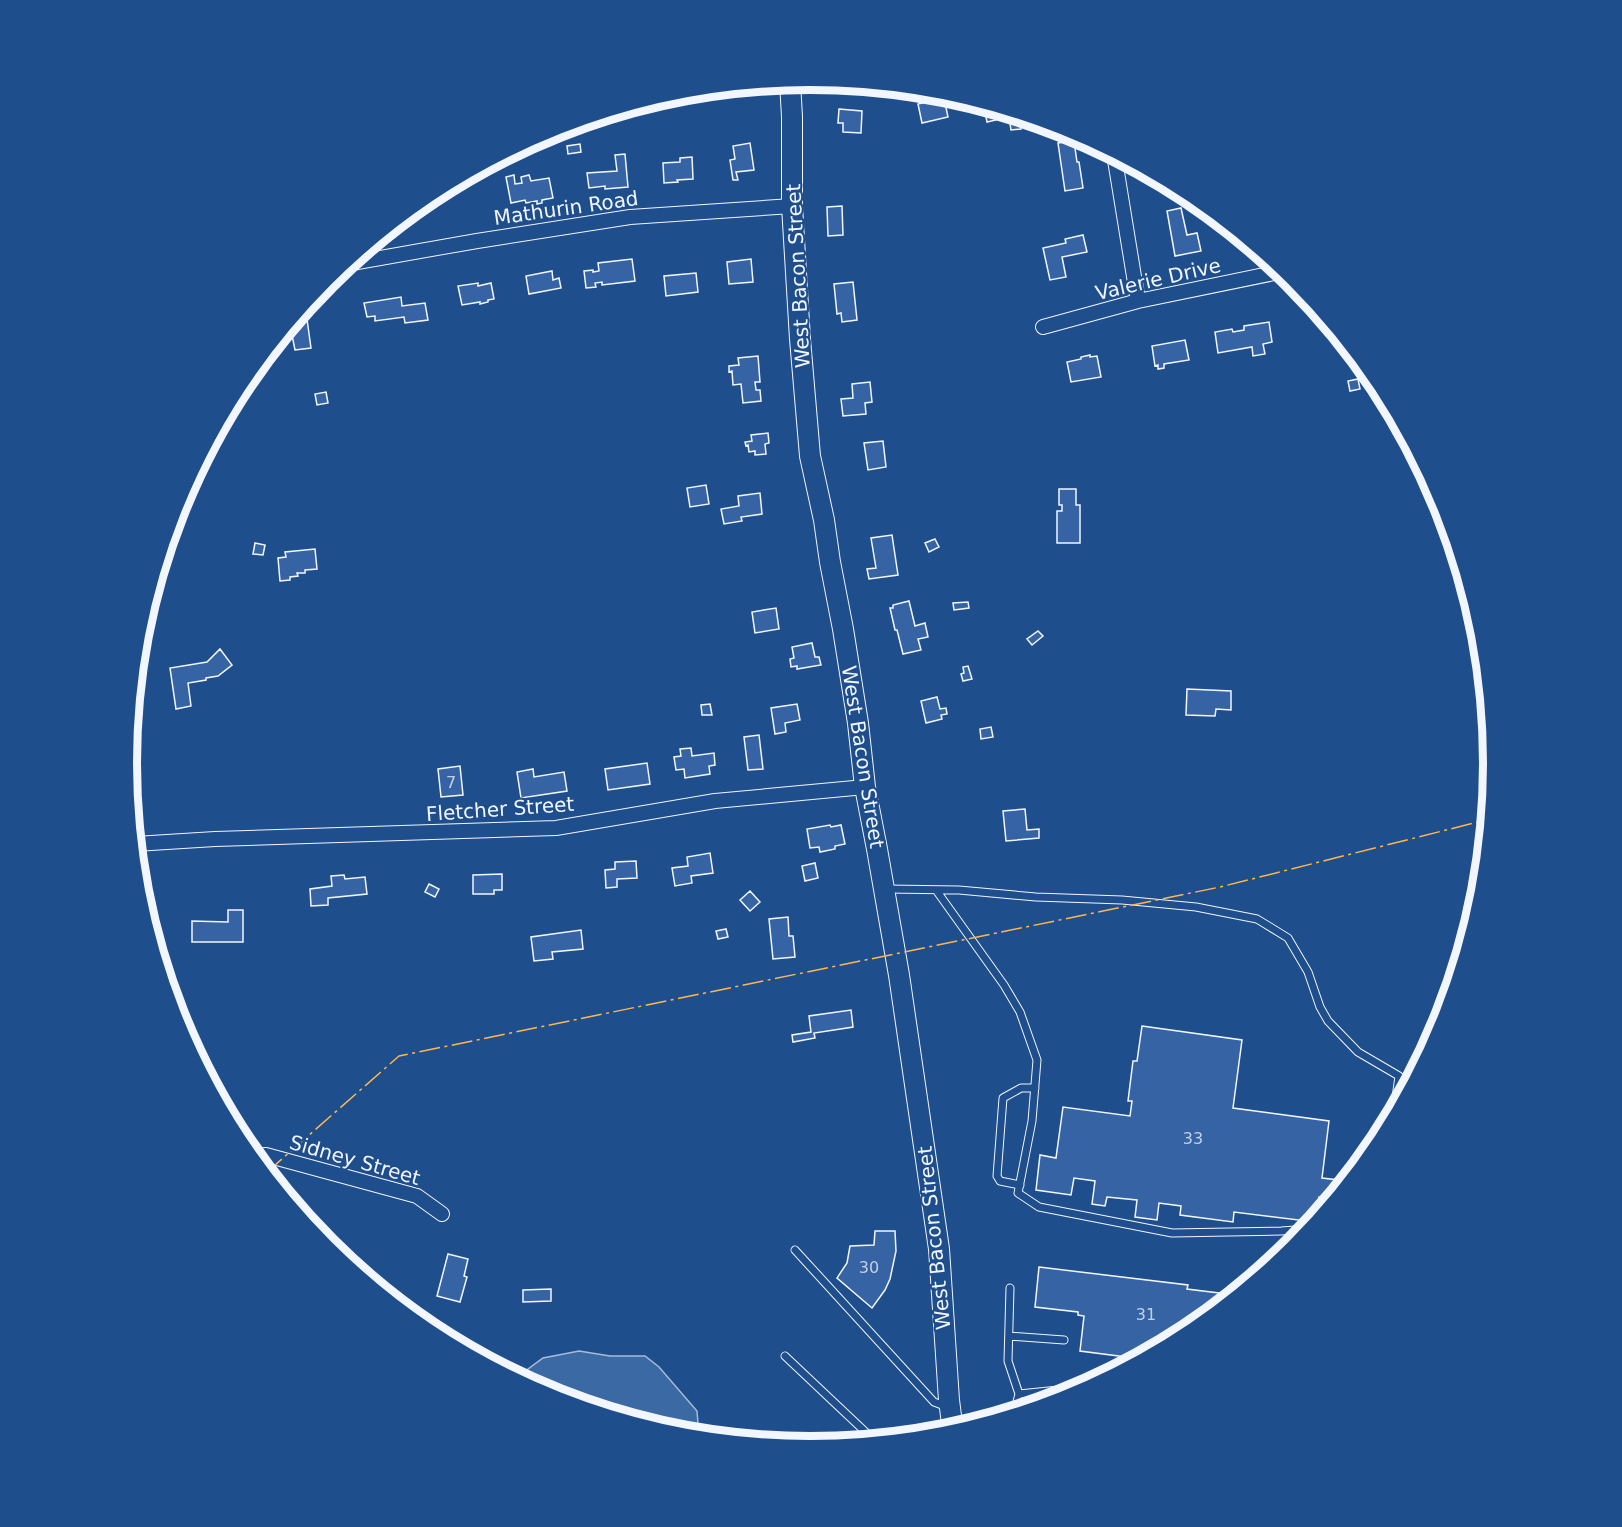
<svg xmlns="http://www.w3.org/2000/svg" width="1622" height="1527" font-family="'DejaVu Sans',sans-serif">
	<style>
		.water { fill: #3b69a3; stroke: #a8bbd7; stroke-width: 1.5 }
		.building { fill: #3563a3; stroke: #f2f6ff; stroke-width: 1.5 }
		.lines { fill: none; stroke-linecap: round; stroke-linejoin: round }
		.lane-casing { stroke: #f2f6ff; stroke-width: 9 }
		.street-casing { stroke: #f2f6ff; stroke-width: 16 }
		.secondary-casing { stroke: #f2f6ff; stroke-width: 22 }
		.lane { stroke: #1f4e8c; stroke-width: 7 }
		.street { stroke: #1f4e8c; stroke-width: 14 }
		.secondary { stroke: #1f4e8c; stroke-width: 20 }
		.power { stroke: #ffb74d; stroke-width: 1.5; stroke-dasharray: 21 4.5 3 4.5; stroke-linecap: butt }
		.labels { text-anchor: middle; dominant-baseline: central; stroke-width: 4.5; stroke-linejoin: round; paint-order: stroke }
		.number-label { font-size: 16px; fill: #c3d1e8 }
		.street-label { font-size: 20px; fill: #f2f6ff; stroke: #1f4e8c }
		.rim { fill: none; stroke: #f2f6ff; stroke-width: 8 }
	</style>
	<rect width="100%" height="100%" fill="#1f4e8c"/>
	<path class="water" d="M579 1351 610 1356H645L659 1367 697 1411 699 1436 677 1434 549 1395 516 1378 543 1358Z"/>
	<path class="building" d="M944 98 948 117 922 123 918 104Z
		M839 109 862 111 861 133 843 132V123H838Z
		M995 111 996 120 987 122 985 112Z
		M1019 116 1021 129 1011 130 1009 117Z
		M1074 141 1077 162H1079L1083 188 1065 191 1058 143Z
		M750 143 754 170 736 172 738 180H733L730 160 735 159 733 146Z
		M580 144 581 152 568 154 567 146Z
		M625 154 628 187 605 189V186L589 188 587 173 617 171 615 155Z
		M692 157 693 179 677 180 678 182 664 183 663 163 680 162V158Z
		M514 175 515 184 522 183 521 177 529 175 531 181 549 178 553 198 542 200V203L537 204V201L526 203 525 200 511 203 506 177Z
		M419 204 421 217 402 218Z
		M842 206 843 235 828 236 827 207Z
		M1181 208 1187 235 1197 233 1201 251 1175 256 1167 211Z
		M1083 235 1087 252 1062 257 1066 277 1050 280 1043 248 1066 243 1065 239Z
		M632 259 635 281 602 285V282L595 283 596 287 586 288 584 271 593 270V272L599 271 598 263Z
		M751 259 753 282 729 284 727 262Z
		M552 271 553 280 559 278 561 288 529 294 526 276Z
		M696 273 698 292 666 296 664 276Z
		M853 282 857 320 842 322 841 313 837 314 834 284Z
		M478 283V286L491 283 494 299 488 300V302L480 304V302L462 305 458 286Z
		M401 297 402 306 425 303 428 320 405 323 404 317 375 321V316L367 317 364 303Z
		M306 312 311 348 295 350 292 335 282 337V335L300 313Z
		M1269 322 1272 342 1263 344 1265 354 1253 356 1252 347 1218 353 1215 332 1232 329 1233 332 1244 330V326Z
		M1185 340 1189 360 1164 364V368L1158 369V365L1155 366 1152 346Z
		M1090 355V357L1097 356 1101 377 1071 382 1067 362 1081 359V357Z
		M758 356 760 382H755L756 390H760L761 401 743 403 741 384 733 385 732 371 729 372V366L739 365 738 358Z
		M1358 379 1360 389 1350 391 1348 381Z
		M870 382 872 402 865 403 866 414 843 416 841 399 853 398 852 384Z
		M326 392 328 403 317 405 315 394Z
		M768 433 769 443 765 444 766 454 755 455V451L749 452 748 445 746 446 745 442 752 441 751 435Z
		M883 441 886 467 868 470 864 443Z
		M706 485 709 504 690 507 687 488Z
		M1059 489H1076V505H1080V543H1057V511H1062V505H1059Z
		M760 493 762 514 741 517 742 521 724 524 721 509 739 506 738 496Z
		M892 535 898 575 869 579 867 569 876 568 871 538Z
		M935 539 939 547 929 552 925 543Z
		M255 543 265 545 263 555 253 554Z
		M315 549 317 569 305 570V573H297L298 576 290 577V580L280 581 278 558 286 557 285 552Z
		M909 601 915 626 925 623 928 637 918 639 921 650 903 654 897 630H895L890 608H893V605Z
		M968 602 969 608 954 610 953 603Z
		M776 608 779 629 755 633 752 612Z
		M1038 631 1043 636 1032 645 1027 639Z
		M812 643 815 657H819L821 665 797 669V666L791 667 790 659 794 658 792 647Z
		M220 649 232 665 218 676 206 678V680L188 683 191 706 176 709 170 668 207 662Z
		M968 666 972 679 963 681 961 674 964 673 963 667Z
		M1187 689 1231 691V710L1216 709 1215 716 1186 715Z
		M937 697 940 709 946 708 947 714 941 715 942 719 926 723 921 701Z
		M710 704 712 715H702L701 705Z
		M797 704 800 720 785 723 786 732 775 734 771 708Z
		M991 727 993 737 981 739 980 729Z
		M759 735 763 769 748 770 744 737Z
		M691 748 692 756 714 753 715 765 709 766 710 774 685 778 684 769 676 770 674 757 681 756 680 749Z
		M647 763 650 784 608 790 605 769Z
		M460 766 463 795 441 797 438 769Z
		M533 769 534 777 564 772 567 791 521 798 517 772Z
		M1025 809 1027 830 1039 829V838L1006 841 1003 811Z
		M830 825 831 827 841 825 845 844 835 846V849L820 852 819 847 810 848 807 829Z
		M710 853 713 873 691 876 692 883 675 886 672 868 688 866 687 857Z
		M636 861 637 878 617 879V887L606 888 605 870 615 869V862Z
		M815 863 818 878 805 881 802 866Z
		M502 874V890H494V894H473V875Z
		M344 875 345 879 365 877 367 894 328 898V905L311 906 310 889 332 886 331 876Z
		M429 884 439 889 435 897 425 892Z
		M750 891 760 902 750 911 740 900Z
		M228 910H243V942H192V921L228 922Z
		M788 917 789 936H793L795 957 773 959 769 919Z
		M726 929 728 937 718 939 716 931Z
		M581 930 583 949 552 952 553 959 534 961 531 937Z
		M851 1010 853 1027 814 1033 815 1038 793 1042 792 1035 811 1032 809 1016Z
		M1142 1026 1242 1040 1233 1108 1329 1121 1322 1178 1339 1180 1338 1191 1331 1190 1330 1199 1319 1197 1315 1222 1234 1212 1233 1222 1180 1215 1181 1206 1159 1203 1157 1220 1135 1217 1137 1200 1107 1197 1105 1206 1092 1204 1095 1181 1074 1178 1071 1195 1036 1190 1040 1155 1056 1158 1063 1107 1130 1116 1132 1101H1128L1133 1061H1137Z
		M875 1231H895L896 1251 890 1279 885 1290 872 1308 837 1278 847 1263 850 1246 874 1245Z
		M448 1254 468 1259 464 1276 467 1277 460 1302 437 1296Z
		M1039 1267 1188 1285 1187 1289 1236 1295 1191 1332 1142 1359 1080 1351 1084 1316 1078 1315V1312L1035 1307Z
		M551 1289V1301L523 1302V1290Z"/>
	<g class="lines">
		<g class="lane-casing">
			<path id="lane" d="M887 889 959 890 1036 897 1122 900 1196 907 1257 919 1288 938 1308 972 1320 1007 1328 1021 1358 1052 1399 1076 1393 1119
				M936 890 1004 985 1020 1012 1037 1060 1032 1121 1018 1193 1039 1207 1172 1233 1281 1231 1310 1229
				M1020 1185 1000 1181 997 1176 1003 1098 1021 1088H1035
				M795 1250 934 1402 942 1405 947 1404
				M1010 1288 1008 1361 1019 1394
				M1009 1336 1064 1340
				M785 1356 875 1441
				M1014 1413 1019 1394 1088 1387"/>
		</g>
		<g class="street-casing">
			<path id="street" d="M1114 154 1138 301
				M346 264 477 241 630 217 792 206
				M1043 327 1138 301 1284 271
				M135 844 215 839 556 828 715 801 865 787
				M253 1156 266 1155 417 1196 442 1214"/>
		</g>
		<g class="secondary-casing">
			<path id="secondary" d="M790 82 792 117V206L800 339 810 456 824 520 830 562 843 629 858 723 865 787 877 849 899 975 939 1249 949 1400 953 1432"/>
		</g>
		<use href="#lane" class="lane"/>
		<use href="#street" class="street"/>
		<use href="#secondary" class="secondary"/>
		<path class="power" d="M266 1173 399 1056 1220 887 1490 819"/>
	</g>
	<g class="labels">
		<g class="number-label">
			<text x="451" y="782">7</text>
			<text x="1193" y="1138">33</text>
			<text x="869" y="1267">30</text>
			<text x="1146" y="1314">31</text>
		</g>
		<g class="street-label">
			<text transform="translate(566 208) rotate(-8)">Mathurin Road</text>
			<text transform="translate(798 276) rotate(-93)">West Bacon Street</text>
			<text transform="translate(1158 279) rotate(-13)">Valerie Drive</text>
			<text transform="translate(863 757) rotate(81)">West Bacon Street</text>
			<text transform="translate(500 809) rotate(-4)">Fletcher Street</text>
			<text transform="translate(355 1160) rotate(16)">Sidney Street</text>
			<text transform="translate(934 1238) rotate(-96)">West Bacon Street</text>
		</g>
	</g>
	<path d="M0 0H1622V1527H0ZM137 763a673 673 0 1 1 1346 0a673 673 0 1 1-1346 0Z" fill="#1f4e8c" fill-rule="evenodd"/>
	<path class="rim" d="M137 763a673 673 0 1 1 1346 0a673 673 0 1 1-1346 0Z"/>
</svg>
